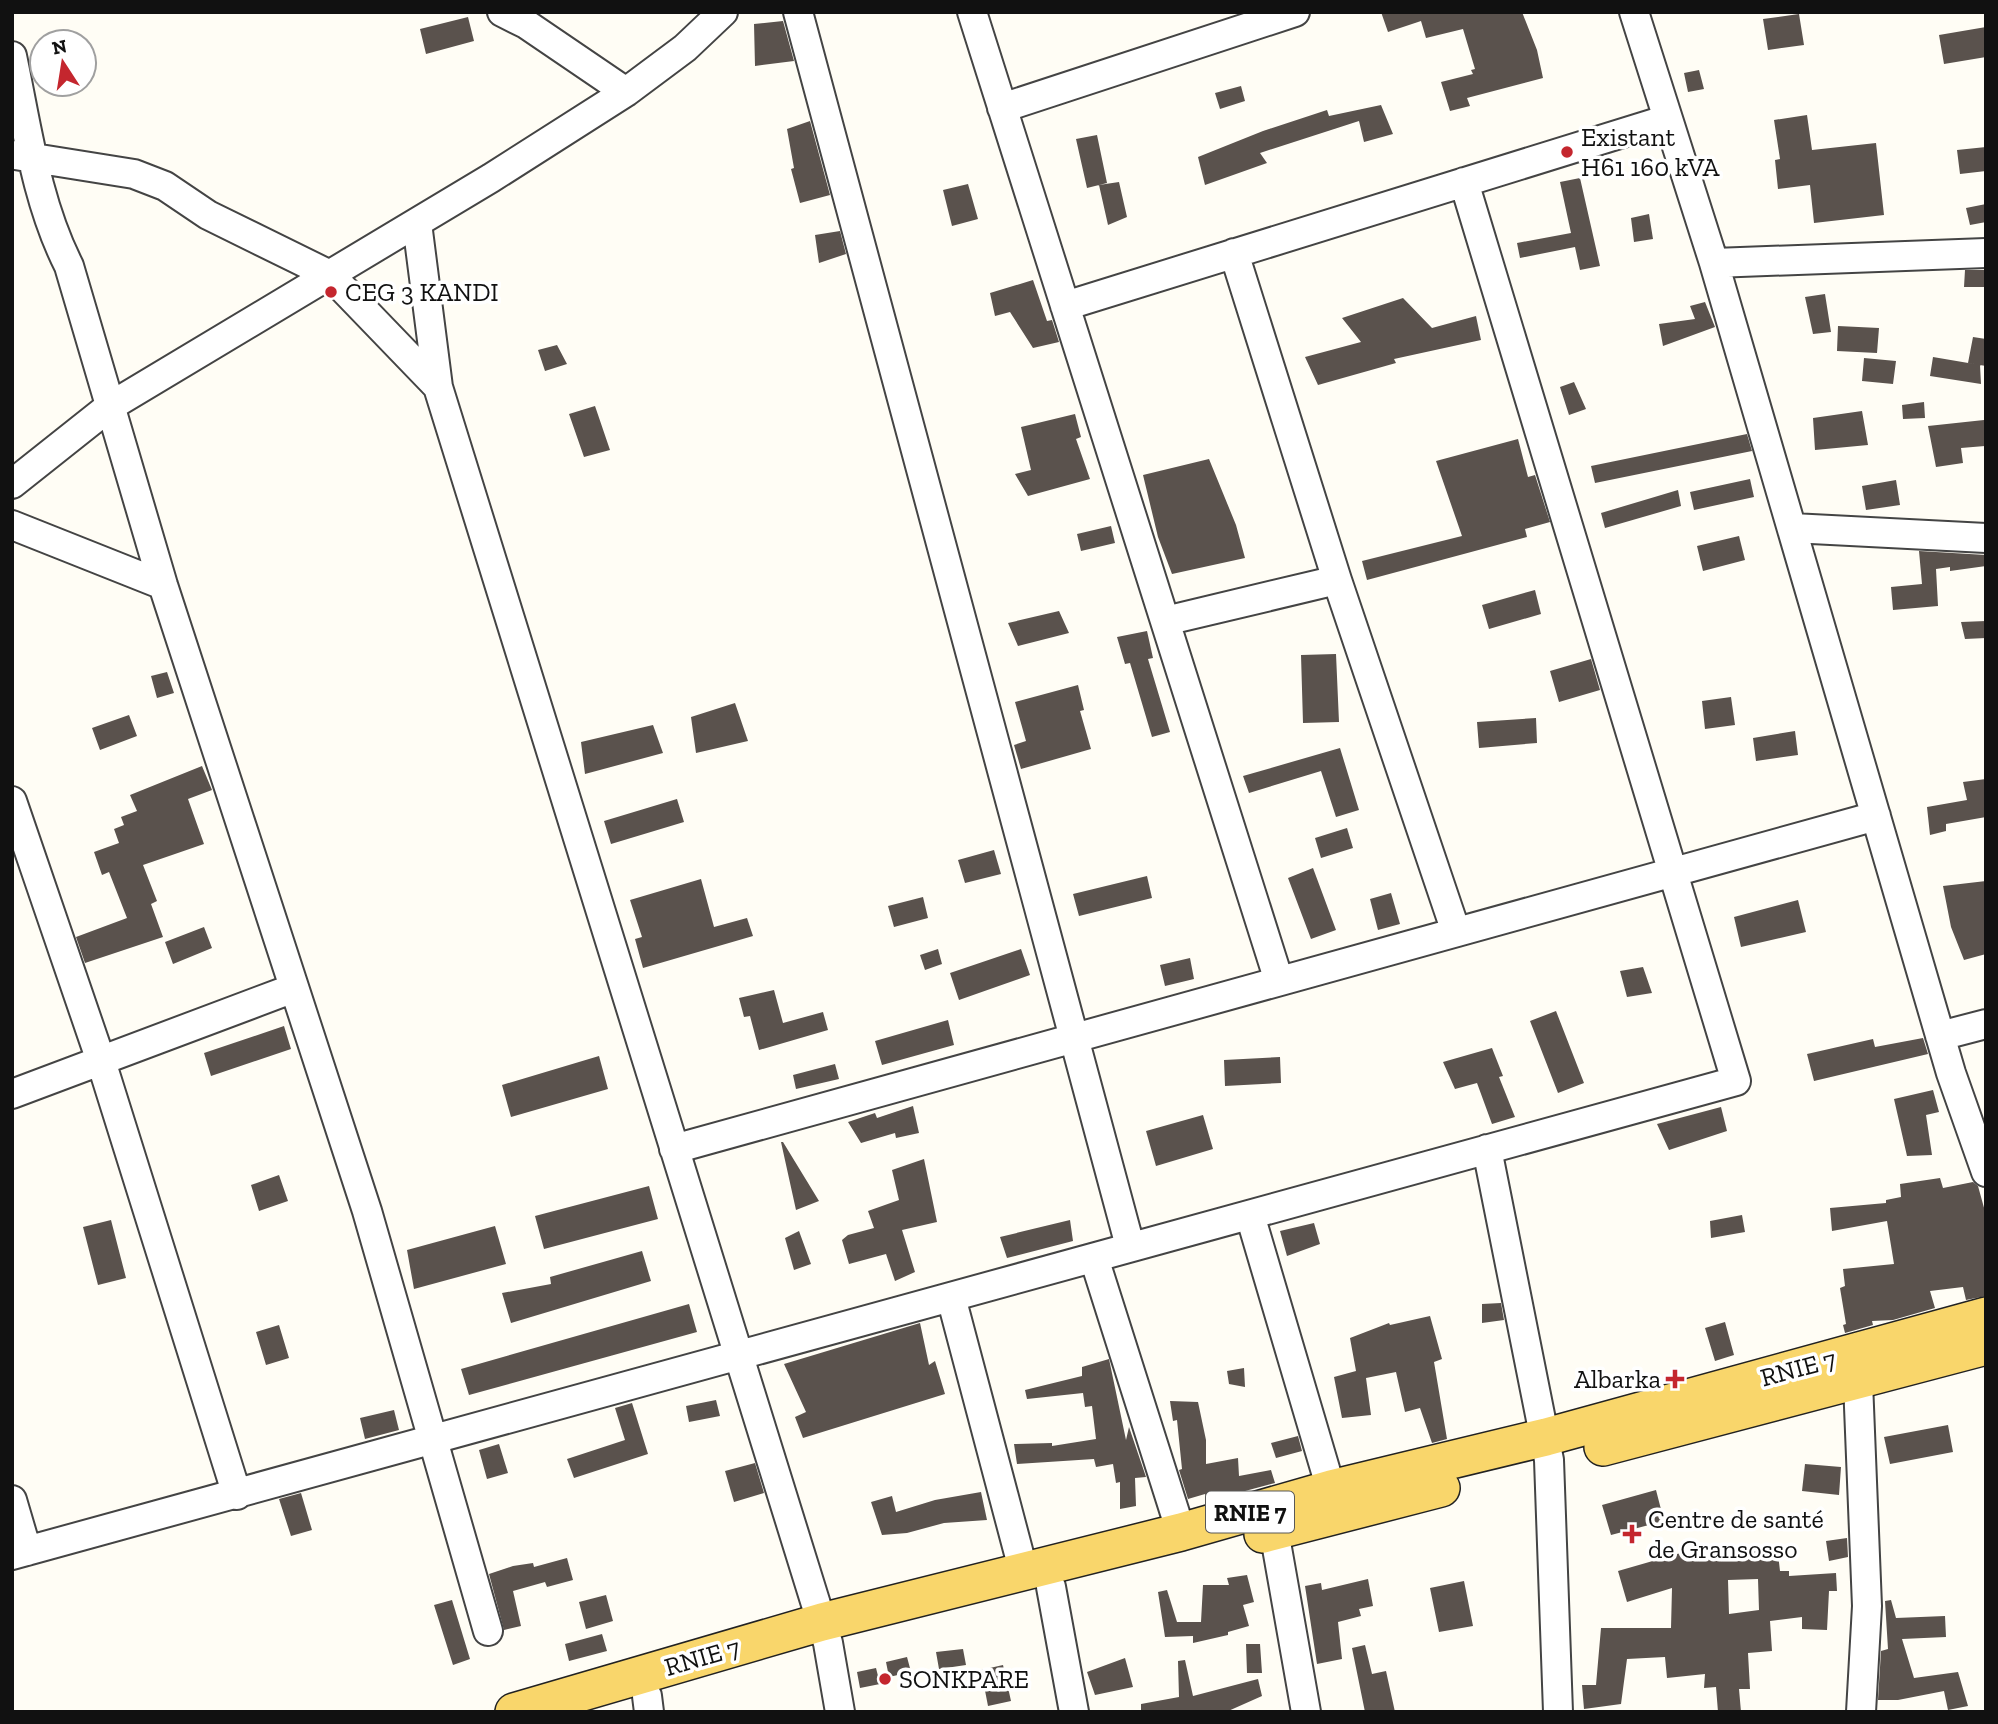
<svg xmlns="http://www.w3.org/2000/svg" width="1998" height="1724" font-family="'Zilla Slab',serif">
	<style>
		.building { fill: #5a524d; fill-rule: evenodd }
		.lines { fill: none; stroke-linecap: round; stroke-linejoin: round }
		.minor-casing { stroke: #444; stroke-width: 32 }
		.major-casing { stroke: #222; stroke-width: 40 }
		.minor { stroke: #fff; stroke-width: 28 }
		.major { stroke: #f9d66b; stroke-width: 37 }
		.poi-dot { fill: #c4262e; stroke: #fff; stroke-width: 2.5 }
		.labels { text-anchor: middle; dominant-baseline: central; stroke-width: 7; stroke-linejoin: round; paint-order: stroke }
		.shield { fill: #fff; stroke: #585858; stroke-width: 2 }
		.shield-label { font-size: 24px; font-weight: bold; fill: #111 }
		.poi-label { font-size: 26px; fill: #111; stroke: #fff; text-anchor: start }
		.street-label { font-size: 26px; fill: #111; stroke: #fff }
	</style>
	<rect width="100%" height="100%" fill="#fffdf5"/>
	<path class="building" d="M1381 12H1522L1537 50 1543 78 1467 98 1470 106 1450 111 1441 82 1473 74 1471 70 1475 69 1463 29 1426 38 1421 21 1388 32Z
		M1799 14 1804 45 1768 50 1763 19Z
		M468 17 474 41 426 54 420 29Z
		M783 21 794 61 755 66 754 24Z
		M1986 27V57L1944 64 1939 35Z
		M1699 70 1704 89 1688 92 1684 73Z
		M1241 86 1245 101 1220 109 1215 93Z
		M1381 105 1393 134 1364 142 1359 121 1260 153 1267 163 1205 185 1198 157 1263 131 1327 110 1329 116Z
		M1807 115 1812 150 1876 143 1884 215 1814 223 1810 185 1778 189 1775 160 1780 159 1774 120Z
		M810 121 830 195 800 203 791 169 794 168 787 129Z
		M1097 135 1107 183 1087 188 1076 139Z
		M1986 147V171L1960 174 1957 150Z
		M1580 178 1600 266 1580 270 1575 247 1520 258 1517 243 1571 233 1560 182Z
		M1119 182 1127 217 1108 225 1099 185Z
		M968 184 978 219 952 226 943 190Z
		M1986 204V222L1970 225 1966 208Z
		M1649 214 1653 239 1634 242 1631 218Z
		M840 231 846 254 819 263 815 235Z
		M1965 270H1984V287H1964Z
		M1033 280 1047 321 1052 320 1059 342 1033 348 1010 312 995 316 990 293Z
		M1825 294 1831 332 1813 334 1805 297Z
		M1403 298 1432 328 1476 316 1481 340 1394 359 1396 363 1318 385 1305 357 1361 342 1342 318Z
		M1705 302 1715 327 1663 346 1659 324 1695 319 1690 306Z
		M1838 326 1879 328 1877 353 1837 351Z
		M1973 337 1986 339V366L1968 363Z
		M557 345 567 364 545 371 538 350Z
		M1933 357 1980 365 1981 384 1930 376Z
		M1864 358 1896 361 1893 384 1862 381Z
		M1574 382 1586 409 1569 415 1560 387Z
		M1924 402 1925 418 1903 419 1902 405Z
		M595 406 610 450 584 457 569 414Z
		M1862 411 1868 445 1815 450 1813 418Z
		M1075 414 1081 437 1076 439 1090 479 1028 496 1015 474 1031 470 1021 427Z
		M1984 420 1985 446 1961 448 1963 463 1936 467 1928 426Z
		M1747 434 1752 451 1595 483 1591 466Z
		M1518 439 1528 477 1535 475 1550 522 1525 529 1527 537 1367 580 1362 561 1462 536 1436 461Z
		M1209 459 1236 525 1245 558 1172 574 1158 537 1143 475Z
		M1750 479 1754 497 1694 510 1690 492Z
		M1896 480 1900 505 1866 510 1862 486Z
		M1678 490 1681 506 1605 528 1601 513Z
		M1111 526 1115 543 1081 551 1077 534Z
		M1739 536 1745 560 1703 571 1697 546Z
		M1919 551 1986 555V566L1950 571V567L1936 569 1938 606 1893 610 1891 587 1922 584Z
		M1535 590 1541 614 1489 629 1482 605Z
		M1059 611 1069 633 1018 646 1008 623Z
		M1986 621V638L1965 639 1961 622Z
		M1147 631 1153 658 1148 659 1170 732 1152 737 1130 663 1125 664 1117 637Z
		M1336 654 1339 722 1303 723 1301 655Z
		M1591 659 1600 690 1559 702 1550 671Z
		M167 672 174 693 157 698 151 676Z
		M1078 685 1084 710 1080 711 1091 749 1021 769 1014 745 1026 741 1015 702Z
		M1731 697 1735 725 1705 729 1702 701Z
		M735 703 748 741 696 753 691 717Z
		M129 715 137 736 100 750 92 728Z
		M1536 718 1537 743 1479 748 1477 722Z
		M653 725 663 753 585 774 581 742Z
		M1795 731 1798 755 1756 761 1753 738Z
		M1340 748 1359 810 1336 817 1321 771 1249 793 1243 776Z
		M202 766 212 790 188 799 204 844 143 865 157 901 151 904 163 937 85 963 76 937 127 918 109 872 102 875 94 852 119 843 114 829 124 825 121 817 137 811 130 795Z
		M1986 779V817L1946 824V831L1930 835 1927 807 1967 800 1963 782Z
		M677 799 684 822 611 844 604 821Z
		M1347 828 1353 848 1321 858 1315 838Z
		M994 850 1001 874 965 883 958 860Z
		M1313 868 1336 930 1311 939 1288 878Z
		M1147 876 1152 898 1079 916 1073 894Z
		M701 879 714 927 747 918 753 936 643 968 635 939 642 937 630 900Z
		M1986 881V954L1964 960 1951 927 1943 886Z
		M1391 893 1400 924 1378 930 1370 899Z
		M923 897 928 918 894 927 888 906Z
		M1798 900 1806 932 1741 947 1734 917Z
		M204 927 212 948 173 964 165 942Z
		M938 949 942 964 925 970 920 955Z
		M1021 949 1030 975 959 1000 950 973Z
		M1190 958 1194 979 1165 986 1160 965Z
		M1643 967 1652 993 1627 997 1620 971Z
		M774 990 783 1023 823 1012 828 1030 759 1050 750 1016 744 1017 739 998Z
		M1556 1011 1584 1083 1558 1093 1530 1021Z
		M948 1020 954 1045 882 1065 875 1041Z
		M284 1026 291 1049 211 1076 204 1053Z
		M1923 1038 1928 1054 1814 1081 1807 1054 1873 1039 1875 1047Z
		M1492 1048 1503 1076 1499 1077 1515 1117 1492 1124 1477 1083 1455 1089 1443 1062Z
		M599 1056 608 1089 511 1117 502 1085Z
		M1280 1057 1281 1083 1225 1086 1224 1060Z
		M835 1064 839 1079 796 1089 793 1075Z
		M1933 1090 1939 1112 1926 1115 1932 1155 1907 1156 1894 1099Z
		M913 1106 919 1133 896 1138 895 1133 861 1143 848 1122 875 1113 877 1118Z
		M1721 1107 1727 1131 1669 1150 1657 1124Z
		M1203 1115 1213 1149 1156 1166 1146 1131Z
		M781 1142H783L819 1201 796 1210Z
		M924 1159 937 1222 902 1230 915 1272 895 1281 886 1254 849 1264 842 1240 848 1235 874 1228 868 1211 899 1200 892 1170Z
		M279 1175 288 1201 259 1211 251 1185Z
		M1940 1178 1943 1188 1973 1182 1978 1186 1986 1215V1296L1966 1300 1963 1287 1930 1291 1935 1308 1893 1320 1872 1321 1873 1325 1845 1333 1843 1325 1846 1324 1840 1288 1845 1286 1843 1269 1894 1264 1887 1221 1832 1231 1830 1208 1886 1203V1200L1901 1197 1900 1184Z
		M649 1186 658 1219 544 1249 535 1216Z
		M1742 1215 1745 1232 1711 1238 1710 1221Z
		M111 1220 126 1278 98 1285 83 1227Z
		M1070 1220 1073 1241 1007 1258 1000 1237Z
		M1314 1223 1320 1244 1287 1256 1280 1231Z
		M495 1226 506 1264 414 1289 407 1250Z
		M799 1231 811 1264 794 1270 785 1238Z
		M642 1251 651 1281 511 1323 502 1293 551 1284 550 1277Z
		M1501 1303 1504 1320 1482 1323V1304Z
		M689 1304 697 1332 469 1395 461 1369Z
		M1430 1316 1442 1359 1434 1362 1447 1439 1432 1443 1420 1408 1405 1412 1396 1372 1366 1378 1371 1415 1342 1418 1334 1377 1356 1371 1350 1338 1389 1323 1390 1325Z
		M1725 1322 1734 1355 1715 1361 1705 1328Z
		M920 1323 929 1365 935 1361 945 1394 803 1438 795 1417 806 1412 784 1364Z
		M279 1325 289 1358 266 1365 256 1332Z
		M1109 1359 1126 1440 1129 1427 1146 1477 1135 1478 1136 1506 1120 1509V1482L1116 1483 1113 1464 1096 1467 1094 1459 1017 1464 1014 1444 1052 1443V1446L1096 1439 1092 1406 1085 1407 1083 1393 1027 1399 1025 1390 1082 1376V1367Z
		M1244 1368 1245 1387 1229 1384 1227 1371Z
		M716 1400 720 1416 689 1422 686 1406Z
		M1170 1401 1198 1402 1206 1440V1464L1238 1458 1239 1476 1271 1470 1275 1483 1208 1501 1205 1494 1188 1499 1179 1470 1182 1469 1177 1420 1173 1421Z
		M632 1403 648 1454 574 1478 567 1459 625 1440 615 1408Z
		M394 1410 399 1430 365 1439 360 1418Z
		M1948 1425 1953 1452 1890 1464 1884 1437Z
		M1298 1436 1302 1451 1276 1458 1271 1443Z
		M499 1444 508 1473 487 1479 479 1450Z
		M755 1463 764 1493 734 1502 725 1471Z
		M1805 1464 1841 1467 1839 1495 1802 1491Z
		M1656 1490 1664 1521 1611 1535 1602 1505Z
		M981 1492 987 1520 944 1523 907 1533 882 1535 871 1502 892 1496 896 1512 935 1500Z
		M301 1493 312 1530 291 1536 279 1499Z
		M1847 1538 1848 1557 1829 1561 1826 1541Z
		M1777 1545 1780 1571H1789V1576L1836 1573 1837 1591H1829L1827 1630 1802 1629V1617L1770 1621 1772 1651 1748 1653 1750 1689H1739L1741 1712H1718L1716 1687 1704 1688 1705 1674 1667 1678 1665 1657 1627 1659 1621 1704 1584 1709 1582 1685H1596L1601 1628H1671L1672 1588 1627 1602 1618 1571 1684 1552 1739 1551ZM1758 1579 1759 1610 1729 1614 1728 1580Z
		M567 1558 573 1580 547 1587 545 1582 513 1591 521 1626 504 1630 489 1574 513 1566 533 1563 534 1567Z
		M1247 1575 1254 1602 1243 1605 1249 1626 1228 1632V1635L1193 1643V1636L1165 1637 1158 1592 1167 1590 1177 1622H1201L1203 1585H1229L1227 1578Z
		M1368 1579 1373 1606 1359 1609 1361 1616 1338 1622 1342 1659 1317 1664 1305 1586 1321 1583 1322 1590Z
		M1464 1581 1473 1626 1439 1632 1430 1588Z
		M606 1595 613 1621 586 1629 579 1602Z
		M452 1600 470 1659 453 1665 434 1605Z
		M1891 1600 1896 1618 1945 1616 1946 1637 1902 1639 1914 1678 1958 1672 1968 1706 1948 1710 1944 1691 1898 1700H1878L1881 1651 1888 1649 1885 1601Z
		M602 1634 607 1651 569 1661 565 1644Z
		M1246 1644H1260L1262 1673H1247Z
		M1365 1645 1372 1674 1386 1671 1395 1712H1365L1352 1648Z
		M963 1649 966 1665 939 1669 936 1652Z
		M907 1657 911 1672 889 1677 886 1662Z
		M1125 1658 1133 1687 1095 1695 1087 1672Z
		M1185 1660 1193 1696 1258 1679 1262 1696 1226 1712H1141V1704L1179 1697 1178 1661Z
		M1003 1665 1011 1701 988 1706 981 1670Z
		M876 1668 880 1684 860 1688 857 1672Z"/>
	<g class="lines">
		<g class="minor-casing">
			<path id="minor" d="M502 12 526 24 626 92
				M798 12 1130 1246
				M972 12 1279 981
				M1634 12 1714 263 1951 1073 1986 1172
				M12 56C27 127 36 201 69 266L163 585 367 1211 488 1631
				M1002 108 1295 12
				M15 155 134 174 165 186 208 215 330 275 438 387
				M417 223 438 387 828 1643 840 1712
				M1234 253 1337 580 1456 932
				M1714 263 1986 253
				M1065 306 1668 119
				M12 484 109 407 491 178 626 92 685 48 723 12
				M12 525 163 585
				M1792 528 1986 538
				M1165 621 1337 580
				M12 801 101 1061 237 1495
				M1940 1036 1986 1024
				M12 1094 294 988
				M674 1149 1876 816
				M1487 1149 1549 1460 1558 1712
				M1250 1215 1331 1489
				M1094 1258 1181 1532
				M951 1297 1023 1569
				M1858 1382 1867 1606 1861 1712
				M12 1500 27 1551
				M1274 1531 1306 1712
				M12 1555 1736 1081 1464 182
				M1051 1587 1074 1712
				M647 1696 649 1712"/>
		</g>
		<g class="major-casing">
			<path id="major" d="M1603 1447 1986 1346
				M1263 1534 1441 1488
				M514 1712 822 1622 1181 1532 1331 1489 1546 1437 1986 1316"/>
		</g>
		<use href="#minor" class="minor"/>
		<use href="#major" class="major"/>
	</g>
	<g class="poi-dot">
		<circle cx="1567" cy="152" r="7"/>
		<circle cx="331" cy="292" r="7"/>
		<path d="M1671.5 1368.5h7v7h7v7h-7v7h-7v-7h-7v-7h7z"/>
		<path d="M1628.5 1523.5h7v7h7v7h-7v7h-7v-7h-7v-7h7z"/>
		<circle cx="885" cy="1679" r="7"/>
	</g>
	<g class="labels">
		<rect class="shield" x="1206" y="1491.5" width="88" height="41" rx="5"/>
		<g class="shield-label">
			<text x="1250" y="1512">RNIE 7</text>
		</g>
		<g class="poi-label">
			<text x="1581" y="137">Existant<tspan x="1581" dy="30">H61 160 kVA</tspan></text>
			<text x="345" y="292">CEG 3 KANDI</text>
			<text x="1661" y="1379" text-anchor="end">Albarka</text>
			<text x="1648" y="1519">Centre de santé<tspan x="1648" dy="30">de Gransosso</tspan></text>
			<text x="899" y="1679">SONKPARE</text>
		</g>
		<g class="street-label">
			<text transform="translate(1798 1368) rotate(-15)">RNIE 7</text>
			<text transform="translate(702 1657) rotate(-16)">RNIE 7</text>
		</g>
	</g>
	<rect width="1998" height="1724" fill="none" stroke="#111111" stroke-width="28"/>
	<g transform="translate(63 63) rotate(348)"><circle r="33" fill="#ffffff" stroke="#a0a0a0" stroke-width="2"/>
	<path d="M0-5L12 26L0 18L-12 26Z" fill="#c4262e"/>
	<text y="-10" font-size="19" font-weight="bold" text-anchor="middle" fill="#111111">N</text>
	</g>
</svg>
